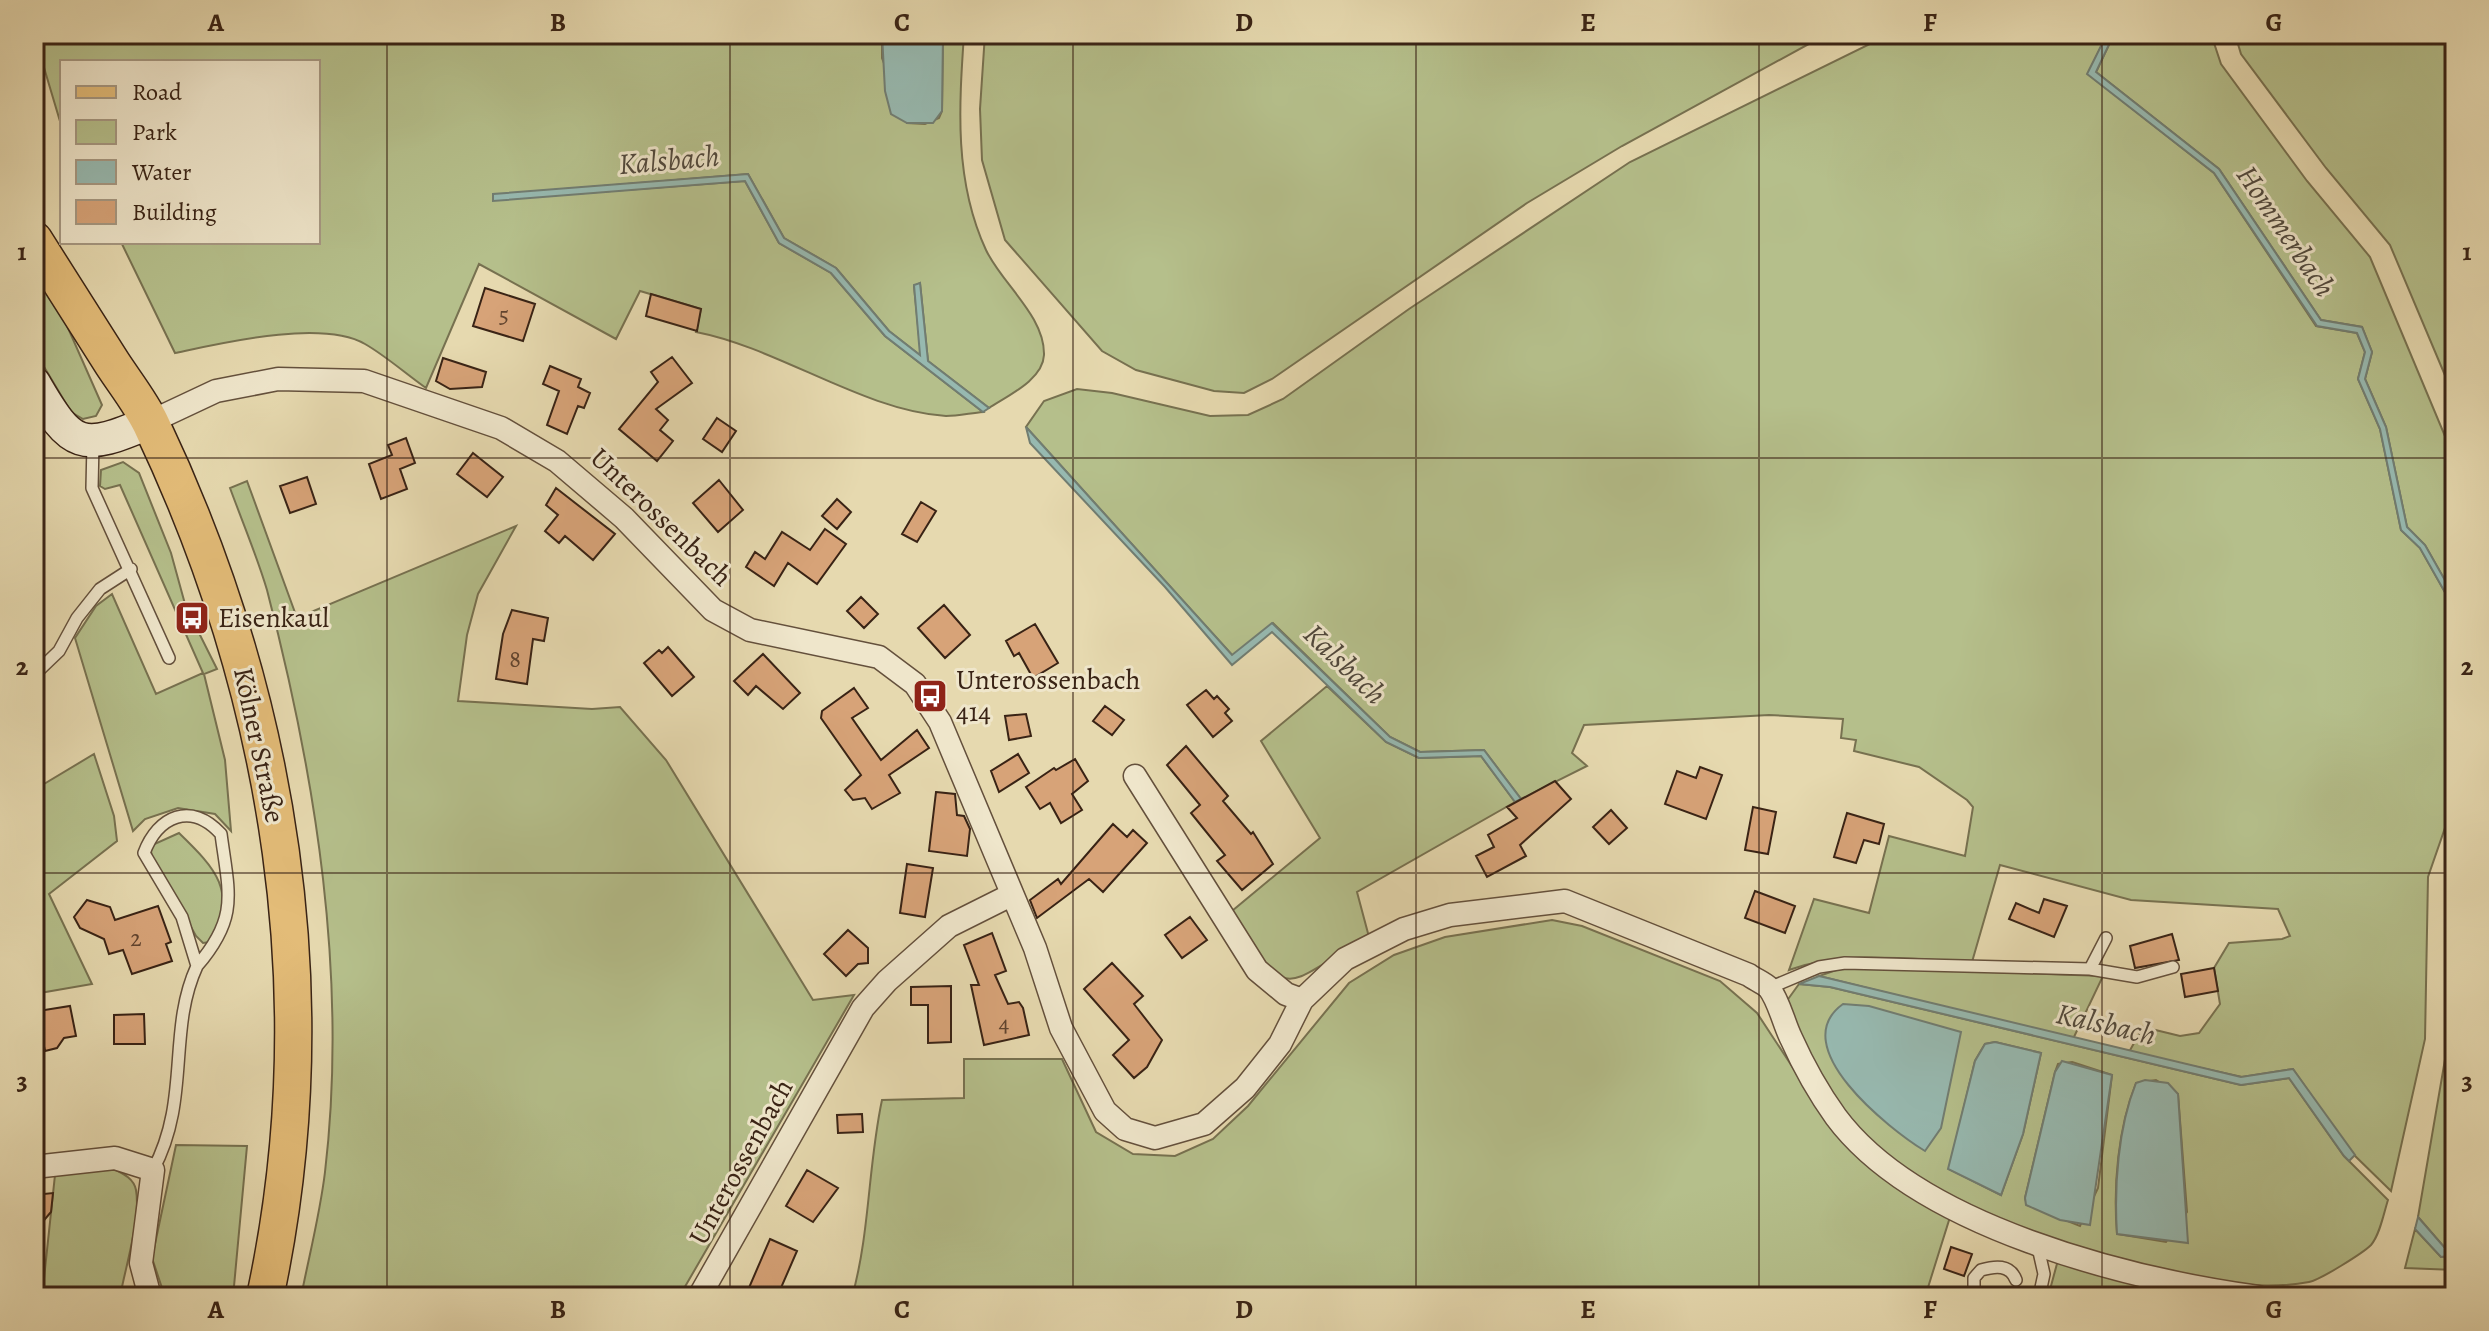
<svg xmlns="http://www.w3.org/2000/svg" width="2489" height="1331" font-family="Alegreya,serif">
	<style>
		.green { fill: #b5bf8b; stroke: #777150; stroke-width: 2; fill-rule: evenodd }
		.water { fill: #97b9b0; stroke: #717d72; stroke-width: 2 }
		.building { fill: #d7a378; stroke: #392315; stroke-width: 2 }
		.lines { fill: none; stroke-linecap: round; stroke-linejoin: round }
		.lane-casing { stroke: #64503c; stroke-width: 14 }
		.street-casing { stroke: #64503c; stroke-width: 25 }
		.secondary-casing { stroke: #392315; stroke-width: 35 }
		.primary-casing { stroke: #392315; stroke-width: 39 }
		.lane { stroke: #efe6cb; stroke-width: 11 }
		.street { stroke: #efe6cb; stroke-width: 22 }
		.secondary { stroke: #efe6cb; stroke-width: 32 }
		.primary { stroke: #e3bc78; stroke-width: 36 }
		.grid { fill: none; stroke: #392315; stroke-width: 2; stroke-opacity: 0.55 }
		.labels { text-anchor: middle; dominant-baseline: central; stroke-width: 6; stroke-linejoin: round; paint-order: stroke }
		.number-label { font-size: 24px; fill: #60432e }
		.street-label { font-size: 28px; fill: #392315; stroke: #efe6cb }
		.poi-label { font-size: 28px; fill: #392315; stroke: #efe6cb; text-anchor: start }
		.water-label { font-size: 30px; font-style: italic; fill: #50483c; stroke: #efe6cb }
		.neatline { fill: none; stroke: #392315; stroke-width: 3 }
		.grid-label { font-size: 26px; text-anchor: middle; font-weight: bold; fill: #392315 }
	</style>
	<rect width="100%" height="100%" fill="#e6d9af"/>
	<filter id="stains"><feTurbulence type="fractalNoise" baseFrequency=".0025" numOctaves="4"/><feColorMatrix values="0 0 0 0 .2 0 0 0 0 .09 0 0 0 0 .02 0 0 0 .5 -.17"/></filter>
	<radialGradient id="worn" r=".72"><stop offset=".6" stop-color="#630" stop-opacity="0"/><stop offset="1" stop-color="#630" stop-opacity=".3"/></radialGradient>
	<path class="green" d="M34 34H882V58L907 123 925 124 939 118 942 111 943 34H964C959 107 954 181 986 250 1002 284 1045 316 1044 355 1043 380 1007 396 989 408L928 361 920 283 914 286 921 356 889 331 836 268 784 238 748 174 493 195V200L745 181 779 243 831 273 885 336 983 412C971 413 958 416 946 416 864 411 779 348 696 332L701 309 640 291 616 339 479 264 426 388C406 374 386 356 365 344 322 319 222 343 175 353L121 242H318V62H62V128Z
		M985 34H1827L1622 146 1527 203 1272 379 1244 393 1214 391 1136 370 1102 351 1005 240 982 160 980 109Z
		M1890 34H2107L2088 74 2214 173 2316 326 2357 333 2365 352 2358 379 2380 429 2401 530 2420 548 2455 610V799L2428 877 2425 1039 2391 1191 2350 1151 2293 1069 2242 1077 2129 1052 2143 1027 2180 1036 2199 1033 2220 1004 2214 968 2229 943 2282 939 2290 936 2278 909 2131 900 2000 865 1972 962C1911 960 1847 949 1789 970L1814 899 1869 913 1889 836 1965 856 1973 807 1967 800 1919 767 1854 751 1856 740 1841 738 1843 719 1769 715 1584 725 1572 753 1587 766 1521 799 1484 750 1420 752 1390 737 1273 623 1233 656 1026 427 1044 401 1077 389 1112 393 1210 416 1248 415 1283 399 1409 309 1630 162Z
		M2114 34H2211L2221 64 2307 181 2370 257 2455 460V598L2425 545 2407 527 2386 427 2365 379 2372 352 2362 327 2321 320 2219 169 2096 72Z
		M2235 34H2455V399L2390 245 2326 168 2241 54Z
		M34 251 102 405 96 416 83 419 71 412 34 350Z
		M123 462 139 473 171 553 185 604 179 607 183 616 190 615 217 669 204 674 225 760 231 831 215 814 178 808 145 819 133 831 75 638 96 606 112 594 156 694 203 673 120 485 105 489 100 486 101 470Z
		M247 481 297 618 516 526 478 594 467 635 458 701 592 709 620 707 666 760 813 1000 854 995 679 1297H301C309 1256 320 1214 325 1172 348 978 316 778 267 590 257 556 242 521 230 488Z
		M1327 686 1386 742 1419 758 1481 756 1515 802 1357 892 1369 937C1281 985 1291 1009 1232 911L1320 838 1261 741Z
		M94 754 114 816 117 841 49 894 92 984 34 994V790Z
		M179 833C216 869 238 891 210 942L203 943 196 936 152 857 150 846Z
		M2455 871V1246L2444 1247 2418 1217 2448 1042 2451 879Z
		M1552 920 1582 926 1720 981 1757 1013 1832 1127 1950 1217 1925 1297H852C870 1233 868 1165 882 1100L964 1098V1059H1062L1096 1132 1133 1154 1175 1156 1213 1139 1248 1106 1349 983 1394 955 1445 937Z
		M1845 967 2103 976 2073 1039 1819 976Z
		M1799 984 1830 987 2241 1085 2289 1078 2344 1156 2388 1200C2384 1212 2380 1235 2371 1245 2363 1253 2320 1280 2309 1282 2200 1303 1981 1226 1893 1160 1839 1120 1812 1061 1786 1002ZM1995 1042 2041 1053 2023 1134 2001 1195 1949 1169 1975 1061 1985 1044ZM2072 1062 2112 1075 2098 1188 2080 1226 2027 1205 2025 1198 2055 1072 2058 1064ZM2156 1080 2178 1094 2187 1212 2166 1242 2117 1234C2113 1186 2118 1128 2136 1083Z
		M176 1145 247 1146 233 1297H165L152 1258Z
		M114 1169C124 1174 134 1179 136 1190 141 1219 125 1268 120 1297H34V1289L43 1288 55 1175Z
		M2415 1229 2441 1257 2455 1255V1270L2405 1268Z
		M2058 1260 2202 1297H2048Z"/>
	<path class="water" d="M882 34H943L942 111 933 123H907L891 114 885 91Z
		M2107 34H2114L2096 72 2219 169 2321 320 2362 327 2372 352 2365 379 2386 427 2407 527 2425 545 2455 598V610L2420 548 2401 530 2380 429 2358 379 2365 352 2357 333 2317 326 2214 173 2087 74Z
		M748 174 784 238 836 268 889 331 920 355 914 285 920 283 928 361 989 408 983 412 885 336 831 273 779 243 745 181 493 201V194Z
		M1026 427 1232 655 1272 623 1390 737 1420 752 1484 750 1521 799 1515 802 1481 756 1419 758 1386 742 1272 632 1232 665 1165 587 1030 443Z
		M1819 976 2241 1077 2293 1069 2355 1155 2349 1161 2344 1156 2289 1078 2241 1085 1830 987 1799 984Z
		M1843 1004 1869 1006 1961 1032 1941 1128 1925 1151C1889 1129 1784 1046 1843 1004Z
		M1995 1042 2041 1053 2023 1134 2001 1195 1948 1169 1975 1061 1985 1044Z
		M2062 1061 2112 1075 2090 1225 2060 1220 2026 1205 2025 1198 2055 1072Z
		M2145 1080 2168 1083 2178 1094 2188 1243 2117 1234C2114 1186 2118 1128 2136 1083Z
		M2418 1217 2444 1247 2455 1246V1255L2441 1257 2415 1229Z"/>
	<path class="building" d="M485 288 535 304 523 341 473 326Z
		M651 294 701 309 697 331 646 316Z
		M672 357 692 383 656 409 668 420 660 430 673 441 657 461 619 429 658 382 651 372Z
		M443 358 486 372 482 387 450 389 436 381Z
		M550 366 581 379 578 387 590 393 584 408 578 406 567 434 547 425 559 391 543 384Z
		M717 418 736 431 722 452 703 439Z
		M406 438 415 463 400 469 407 489 381 499 369 464 392 455 388 445Z
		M473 453 503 477 487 497 457 474Z
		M307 477 316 504 290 513 280 486Z
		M719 480 743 510 718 532 693 503Z
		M556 488 615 534 593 560 565 536 559 543 545 531 558 515 546 505Z
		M837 499 851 512 837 529 822 516Z
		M921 502 936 511 917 542 902 534Z
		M825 529 846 544 817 584 788 563 774 586 746 567 755 552 765 559 782 532 810 550Z
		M861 597 878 614 864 628 847 611Z
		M944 605 970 635 945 658 918 628Z
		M512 610 548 618 544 641 533 639 527 684 496 679 503 634Z
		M1035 624 1058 663 1033 678 1019 653 1014 656 1006 641Z
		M668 647 694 677 672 696 644 663 659 650 662 653Z
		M763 654 800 693 783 709 756 686 748 695 734 681Z
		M854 688 868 708 852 718 881 760 917 730 929 748 889 775 900 793 872 809 865 798 853 800 845 790 861 775 821 718 822 711Z
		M1206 690 1214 699 1217 696 1229 709 1225 713 1232 721 1213 737 1187 705Z
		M1105 706 1124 720 1112 735 1093 721Z
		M1026 714 1031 736 1009 740 1005 716Z
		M1186 746 1228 796 1223 801 1251 834 1253 832 1273 864 1242 890 1217 861 1225 855 1191 813 1200 805 1167 765Z
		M1018 754 1029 773 999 792 991 771Z
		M1075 759 1088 781 1072 794 1082 810 1061 823 1050 803 1040 809 1026 787 1054 768 1056 770Z
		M1700 767 1722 775 1706 819 1665 804 1677 771 1696 778Z
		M1555 781 1571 799 1520 845 1526 856 1487 877 1476 856 1494 847 1488 835 1517 818 1507 807Z
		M936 792 955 794 957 815 964 816 970 829 967 856 929 851Z
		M1753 807 1776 812 1768 854 1745 850Z
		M1611 810 1627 828 1609 844 1593 827Z
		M1847 813 1884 824 1879 844 1864 840 1856 863 1834 857Z
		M1113 824 1127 837 1133 830 1147 843 1103 892 1089 879 1037 918 1030 900 1058 879 1061 884Z
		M907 864 933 868 925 917 900 913Z
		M1755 891 1795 906 1785 933 1745 918Z
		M2044 899 2067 906 2054 937 2009 919 2016 903 2039 913Z
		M87 900 110 907 115 920 158 906 171 942 166 944 172 961 132 974 123 950 109 954 104 939 80 928 74 917Z
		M1190 917 1207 940 1182 958 1165 935Z
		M848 930 868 948V963L858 964 846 976 824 954Z
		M992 933 1006 971 995 975 1008 1004 1019 1002 1023 1008 1029 1035 984 1045 971 985H979L964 945Z
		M2172 934 2179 960 2135 968 2130 946Z
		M1112 963 1143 996 1134 1004 1162 1040 1147 1067 1134 1078 1113 1055 1129 1040 1084 989Z
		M2214 968 2218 991 2185 997 2181 974Z
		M951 986V1042L928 1043V1005H911V987Z
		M70 1006 76 1036 64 1038 57 1048 45 1051 42 1037 34 1032 39 1021 38 1011Z
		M144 1014 145 1044H114V1015Z
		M862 1114 863 1132 838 1133 837 1115Z
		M807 1170 838 1188 813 1222 786 1206Z
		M53 1193 51 1212 34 1232V1195Z
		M770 1239 797 1251 777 1297H745Z
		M1951 1247 1972 1254 1964 1276 1944 1269Z"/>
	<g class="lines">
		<g class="lane-casing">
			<path id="lane" d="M93 443 92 488 169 658
				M35 674 59 651 77 618 100 589 131 569
				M2090 969 2137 977 2173 967
				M1769 988 1819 967 1845 963 2090 969 2106 938
				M153 1170C191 1099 167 1031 197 966L182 917 144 853C158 816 191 801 221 834 229 894 239 917 197 966
				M2037 1243 2044 1274 2039 1297
				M1974 1297V1278L1981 1270C1995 1266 2010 1264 2016 1280"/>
		</g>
		<g class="street-casing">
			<path id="street" d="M150 422 216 391 278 379 364 381 501 428 557 461 624 518 713 610 750 630 879 657 915 684 940 722 1035 948 1061 1028 1105 1111 1125 1129 1155 1138 1204 1124 1245 1088 1280 1044 1302 1000 1345 959 1404 929 1450 915 1565 901 1749 975C1754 979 1764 983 1769 988 1779 1001 1784 1024 1791 1038 1804 1067 1818 1092 1836 1117 1918 1227 2129 1279 2258 1297
				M1135 776 1257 970 1286 994 1302 1000
				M34 1167 115 1158 153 1170 141 1263 150 1297
				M699 1297 863 1008 887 981 949 926 1011 895"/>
		</g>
		<g class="secondary-casing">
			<path id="secondary" d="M34 383C72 449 81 452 150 422"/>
		</g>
		<g class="primary-casing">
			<path id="primary" d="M34 240C60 281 86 322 112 363 125 383 141 403 151 424 281 697 329 1000 265 1297"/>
		</g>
		<use href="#lane" class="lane"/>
		<use href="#street" class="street"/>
		<use href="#secondary" class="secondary"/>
		<use href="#primary" class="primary"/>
	</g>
	<path class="grid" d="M387 34V1297M730 34V1297M1073 34V1297M1416 34V1297M1759 34V1297M2102 34V1297M34 458H2455M34 873H2455"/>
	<defs>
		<g id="bus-square" transform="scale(1.8)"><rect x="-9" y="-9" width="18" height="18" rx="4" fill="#8f2418" stroke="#efe6cb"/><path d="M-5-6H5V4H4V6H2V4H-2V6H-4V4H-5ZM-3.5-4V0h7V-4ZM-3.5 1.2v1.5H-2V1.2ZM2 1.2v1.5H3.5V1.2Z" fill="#fff"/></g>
	</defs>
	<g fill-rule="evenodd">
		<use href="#bus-square" x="192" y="618"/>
		<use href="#bus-square" x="930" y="696"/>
	</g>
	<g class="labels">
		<g class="number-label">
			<text x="504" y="315">5</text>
			<text x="515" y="659">8</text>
			<text x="136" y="938">2</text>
			<text x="1004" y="1023">4</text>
		</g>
		<g class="street-label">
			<text transform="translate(661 517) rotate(44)">Unterossenbach</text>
			<text transform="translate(259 745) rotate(78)">Kölner Straße</text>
			<text transform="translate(741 1162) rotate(-61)">Unterossenbach</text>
		</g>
		<g class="poi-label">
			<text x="218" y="618">Eisenkaul</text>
			<text x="956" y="680">Unterossenbach<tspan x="956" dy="32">414</tspan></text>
		</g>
		<g class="water-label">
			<text transform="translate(669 160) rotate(-5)">Kalsbach</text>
			<text transform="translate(2286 231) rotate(56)">Hommerbach</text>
			<text transform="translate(1345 664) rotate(44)">Kalsbach</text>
			<text transform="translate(2106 1024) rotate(13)">Kalsbach</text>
		</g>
	</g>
	<rect width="2489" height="1331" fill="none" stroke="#e6d9af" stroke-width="88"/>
	<rect x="60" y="60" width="260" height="184" fill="#efe6cb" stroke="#a69882" stroke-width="2"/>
	<rect x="76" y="86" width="40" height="12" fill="#e3bc78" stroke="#a69882" stroke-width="2"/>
	<text x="132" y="100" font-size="24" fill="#392315">Road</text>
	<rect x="76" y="120" width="40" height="24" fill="#b5bf8b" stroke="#a69882" stroke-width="2"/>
	<text x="132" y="140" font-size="24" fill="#392315">Park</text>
	<rect x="76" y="160" width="40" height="24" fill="#97b9b0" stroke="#a69882" stroke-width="2"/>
	<text x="132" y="180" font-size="24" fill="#392315">Water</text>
	<rect x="76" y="200" width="40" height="24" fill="#d7a378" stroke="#a69882" stroke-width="2"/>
	<text x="132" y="220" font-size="24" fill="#392315">Building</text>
	<rect x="44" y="44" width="2401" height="1243" class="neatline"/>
	<g class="grid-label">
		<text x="216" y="31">A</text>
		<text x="558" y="31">B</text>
		<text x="902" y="31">C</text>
		<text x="1244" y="31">D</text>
		<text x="1588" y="31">E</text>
		<text x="1930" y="31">F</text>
		<text x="2274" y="31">G</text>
		<text x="22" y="260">1</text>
		<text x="2467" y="260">1</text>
		<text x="22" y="675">2</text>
		<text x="2467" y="675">2</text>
		<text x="22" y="1089">3</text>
		<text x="2467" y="1089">3</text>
		<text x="216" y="1318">A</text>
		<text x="558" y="1318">B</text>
		<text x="902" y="1318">C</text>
		<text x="1244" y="1318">D</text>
		<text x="1588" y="1318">E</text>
		<text x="1930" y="1318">F</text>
		<text x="2274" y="1318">G</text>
	</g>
	<rect width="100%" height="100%" filter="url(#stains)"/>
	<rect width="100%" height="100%" fill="url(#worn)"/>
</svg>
